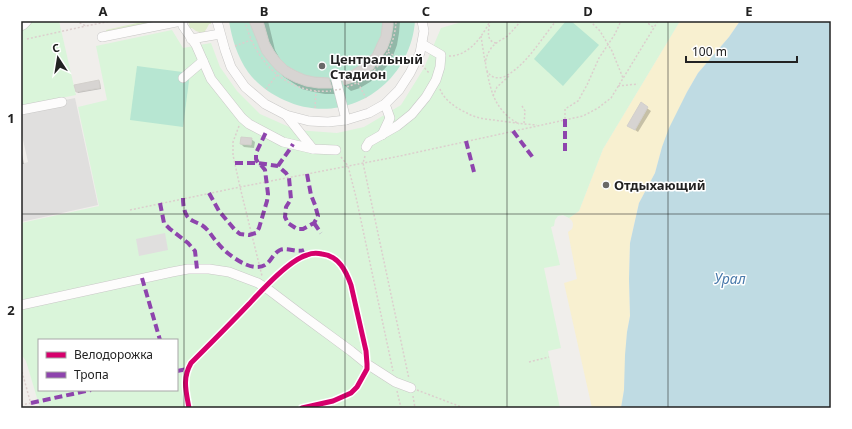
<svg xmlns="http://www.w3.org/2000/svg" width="852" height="429" font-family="'Noto Sans',sans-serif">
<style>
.grass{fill:#ddeccb}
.sand{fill:#f8f0d0}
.park{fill:#daf5da;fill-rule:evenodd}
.pitch{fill:#b7e6d2}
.parking{fill:#e0dfde}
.water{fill:#bfdbe3}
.shadow{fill:#0003}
.building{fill:#d7d4d2;stroke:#d3d0cc}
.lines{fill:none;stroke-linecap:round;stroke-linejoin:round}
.minor-casing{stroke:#c9c8c7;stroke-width:10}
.path{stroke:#dccecd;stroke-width:1.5;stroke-dasharray:2 2;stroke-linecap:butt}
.minor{stroke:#fdfcfc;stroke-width:9}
.path-bridge{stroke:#dccecd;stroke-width:1.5;stroke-dasharray:2 2;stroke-linecap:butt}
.quiet{stroke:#8e44ad;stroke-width:4;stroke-dasharray:8 4;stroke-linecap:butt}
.cycleway-casing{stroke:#fff;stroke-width:8}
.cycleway{stroke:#d6006c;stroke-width:5}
.grid{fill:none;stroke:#222;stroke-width:1;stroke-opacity:0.55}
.poi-dot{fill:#6a6968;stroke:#fff;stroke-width:1.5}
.labels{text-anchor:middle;stroke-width:3;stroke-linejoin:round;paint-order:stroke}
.poi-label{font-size:13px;font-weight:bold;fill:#222;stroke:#fff;text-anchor:start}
.water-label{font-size:14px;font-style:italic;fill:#4a7aab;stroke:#fff}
.neatline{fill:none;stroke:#222;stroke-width:1.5}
.grid-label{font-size:13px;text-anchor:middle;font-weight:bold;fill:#222}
</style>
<rect width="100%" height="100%" fill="#f0eeeb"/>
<g class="grass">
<polygon points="146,21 170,21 107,36 106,30"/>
<polygon points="188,21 211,21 211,24 209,24 207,28 205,31 205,33 199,34 199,32 196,31 192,28 190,28"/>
</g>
<path class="sand" d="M 680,21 L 740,21 L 729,37 L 698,73 L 687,92 L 662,147 L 655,173 L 639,203 L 630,243 L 629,279 L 630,316 L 627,332 L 624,390 L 621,408 L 592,408 L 564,283 L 577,279 L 568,232 L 572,229 C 574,224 573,221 569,218 L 579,211 L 603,149 Z"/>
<g class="park">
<polygon points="21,21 59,21 76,95 21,106"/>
<path d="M 465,21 L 680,21 L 603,149 L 579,211 L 569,218 L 563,215 L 558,216 L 555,220 L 554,226 L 551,227 L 560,265 L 544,268 L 561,348 L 548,351 L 560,408 L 40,408 L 26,361 L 21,354 L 21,223 L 99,206 L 78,107 L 107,100 L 96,46 L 172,30 L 183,48 L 211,43 L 220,67 L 237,91 L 260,114 L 296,130 L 337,133 L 364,127 L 401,105 L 424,68 L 441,28 ZM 39,340 L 177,340 L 177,390 L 39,390 Z"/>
</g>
<g class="pitch">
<path d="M 229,21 L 415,21 C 410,86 344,128 284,100 C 270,94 257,84 248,72 C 237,56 232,39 229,21 Z"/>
<polygon points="566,21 571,21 599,45 563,86 534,59"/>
<polygon points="137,66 190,73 183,127 130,120"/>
</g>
<g class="parking">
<polygon points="75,98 98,205 21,222 21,164 28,162 21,131 21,109"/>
<polygon points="165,233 168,250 139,256 136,239"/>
</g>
<polygon class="water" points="740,21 831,21 831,408 621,408 624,390 625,355 627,332 630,316 629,279 630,243 639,203 655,173 662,147 669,128 687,92 698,73 729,37"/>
<g class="shadow">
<polygon points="250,21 268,21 275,50 280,59 285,65 304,76 329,79 335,85 338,94 325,94 314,92 302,89 284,77 269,61"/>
<polygon points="384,21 400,21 399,33 397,45 393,56 387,66 379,75 370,82 360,88 351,91 344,85 342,76 352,72 367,61 373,53 382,36"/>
<polygon points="99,81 100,82 101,89 78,93 77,92"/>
<polygon points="641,104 651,111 638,132 632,128 629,125"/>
<polygon points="251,139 255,142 254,148 244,147 241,144"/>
<polygon points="21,149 24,164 21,164"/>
</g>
<g class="building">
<polygon points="249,21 263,21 269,42 274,51 280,59 287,66 296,71 305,75 314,77 329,78 332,88 318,88 306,86 295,82 285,77 276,70 269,62 262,53"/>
<polygon points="383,21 393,21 393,26 391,38 387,49 373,69 363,76 353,82 344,85 341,76 351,71 359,66 367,60 373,53 377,44 381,36"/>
<polygon points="99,80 100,88 76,92 74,85"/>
<polygon points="641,102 648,107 635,130 627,126"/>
<polygon points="241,137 252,138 251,145 240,144"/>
</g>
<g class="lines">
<defs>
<g id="minor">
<polyline points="182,21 183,26 196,45 211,79 242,118 249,124 283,142 313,149 336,150"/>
<polyline points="217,21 225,50 231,67 245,87 265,104 286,115 309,121 328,122 346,120 369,113 385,104 399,90 410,73 420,53 424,31 422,21"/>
<polyline points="21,26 23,25 27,21"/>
<polyline points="102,37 181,21"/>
<polyline points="191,39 220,34"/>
<polyline points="335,76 346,120"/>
<polyline points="183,78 203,61"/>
<polyline points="21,110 62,102"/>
<polyline points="286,115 313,149"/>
<polyline points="382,135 390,118 385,104"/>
<polyline points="366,147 369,142 397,126 412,114 426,97 436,80 440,67 441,55 422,44"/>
<polyline points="21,305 172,272 188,269 209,269 229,272 258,283 269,290 302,315 351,351 367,364 395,382 411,388"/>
</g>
</defs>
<use href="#minor" class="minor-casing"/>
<g class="path">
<polyline points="76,21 86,26 111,21"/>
<path d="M 245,21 C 255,62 287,95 331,91"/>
<path d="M 490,21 C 489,29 485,41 496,43"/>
<path d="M 521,21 C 516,26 512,32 506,37 C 500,41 494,43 490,50 C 478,68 492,88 512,72 C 530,59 542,38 556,21"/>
<polyline points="590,21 600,31 612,51 623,78"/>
<polyline points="645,21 653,27"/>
<polyline points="481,36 485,62"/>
<polyline points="27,39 86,26"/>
<polyline points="235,46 251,40"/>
<polyline points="388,52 403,61"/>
<path d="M 449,56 C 469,56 482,37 490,21"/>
<polyline points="422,65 429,73"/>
<path d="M 487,71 C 491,94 497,112 519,124"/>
<polyline points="358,83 366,98"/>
<polyline points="618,86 638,84"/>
<path d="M 347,87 C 375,77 395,51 396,21"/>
<polyline points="266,89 277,75"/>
<path d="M 440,89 C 444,100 456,108 467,113 C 475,118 485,119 494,120 C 508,122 522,124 537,125"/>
<polyline points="493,96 497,87 509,76"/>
<polyline points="522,106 525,111 524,124"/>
<polyline points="315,108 316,91"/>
<polyline points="565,119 565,109 578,101 587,85 599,58 615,34 621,21"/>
<polyline points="239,126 233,142 233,155 240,187 262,276"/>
<polyline points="365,156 363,163 409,379"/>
<polyline points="341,157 348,166 356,197 393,371"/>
<polyline points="130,210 240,187 400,156 583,116 598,108 611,98 658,21"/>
<polyline points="529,362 549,357"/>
<polyline points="21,368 32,408"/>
<polyline points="417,390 464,408"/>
<polyline points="397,391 401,408"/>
<polyline points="413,396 415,408"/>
<polyline points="21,405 31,403"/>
</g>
<use href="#minor" class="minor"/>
<polyline class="path-bridge" points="335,90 342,89"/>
<g class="quiet">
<polyline points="565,119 565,152"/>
<polyline points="513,131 534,159"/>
<polyline points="466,141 474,172"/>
<polyline points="235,163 258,163 278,166 286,173 289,178 291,199 286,207 285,217 288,223 297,229 303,229 314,223 318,216 315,205 311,195 307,174"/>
<path d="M 278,166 C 283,158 288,153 293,144"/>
<polyline points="209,193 219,211 235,230 240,234 249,235 256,233 259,228 267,201 268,194 265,170 261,165 258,163 256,159 256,153 266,132"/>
<path d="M 183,198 C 183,205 184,211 187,216 C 191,222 198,222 203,226 C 209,230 212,237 217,242 C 224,252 243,266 255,267 C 271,268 270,255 280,250 C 288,247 296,253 304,250"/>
<polyline points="160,203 164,223 170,229 188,243 195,251 197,269"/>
<polyline points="314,223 321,233"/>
<polyline points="142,278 160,340"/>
<polyline points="177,371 188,369"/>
<polyline points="31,403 91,390"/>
</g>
<defs>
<path id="cycleway" d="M 189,408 C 186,391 182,379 191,363 C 210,344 230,324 249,304 C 262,290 289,260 307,255 C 312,253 317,253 322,254 C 339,256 346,271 351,285 L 366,351 L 367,364 L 367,369 L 357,387 L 351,393 L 333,401 L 302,408"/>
</defs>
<use href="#cycleway" class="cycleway-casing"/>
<use href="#cycleway" class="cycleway"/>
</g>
<path class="grid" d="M 184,21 L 184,408M 345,21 L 345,408M 507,21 L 507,408M 668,21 L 668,408M 21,214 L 831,214"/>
<g class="poi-dot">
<circle cx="322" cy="66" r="4"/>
<circle cx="606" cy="185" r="4"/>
</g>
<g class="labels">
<g class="poi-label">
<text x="330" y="64">Центральный<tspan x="330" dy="15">Стадион</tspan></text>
<text x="614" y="190">Отдыхающий</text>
</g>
<g class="water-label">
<text x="730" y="284">Урал</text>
</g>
</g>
<rect width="852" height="429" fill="none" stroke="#ffffff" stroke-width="44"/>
<rect x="38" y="339" width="140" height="52" fill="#ffffff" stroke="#a7a7a7"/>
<rect x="46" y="352" width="20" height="6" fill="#d6006c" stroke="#a7a7a7"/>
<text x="74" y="359" font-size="12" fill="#222222">Велодорожка</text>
<rect x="46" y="372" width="20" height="6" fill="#8e44ad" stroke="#a7a7a7"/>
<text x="74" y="379" font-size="12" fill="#222222">Тропа</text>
<g transform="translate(58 58) rotate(348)" stroke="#ffffff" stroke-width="3" paint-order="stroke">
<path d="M0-3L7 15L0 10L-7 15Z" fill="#222222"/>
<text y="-6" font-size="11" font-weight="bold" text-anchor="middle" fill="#222222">С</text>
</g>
<path d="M686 56v6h111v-6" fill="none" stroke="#222222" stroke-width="2"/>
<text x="692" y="56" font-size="12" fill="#222222" stroke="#ffffff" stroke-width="3" paint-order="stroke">100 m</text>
<rect x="22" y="22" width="808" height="385" class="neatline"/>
<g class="grid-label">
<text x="103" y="16">A</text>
<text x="264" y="16">B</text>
<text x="426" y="16">C</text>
<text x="588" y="16">D</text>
<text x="749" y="16">E</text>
<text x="11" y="123">1</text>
<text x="11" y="315">2</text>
</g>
</svg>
